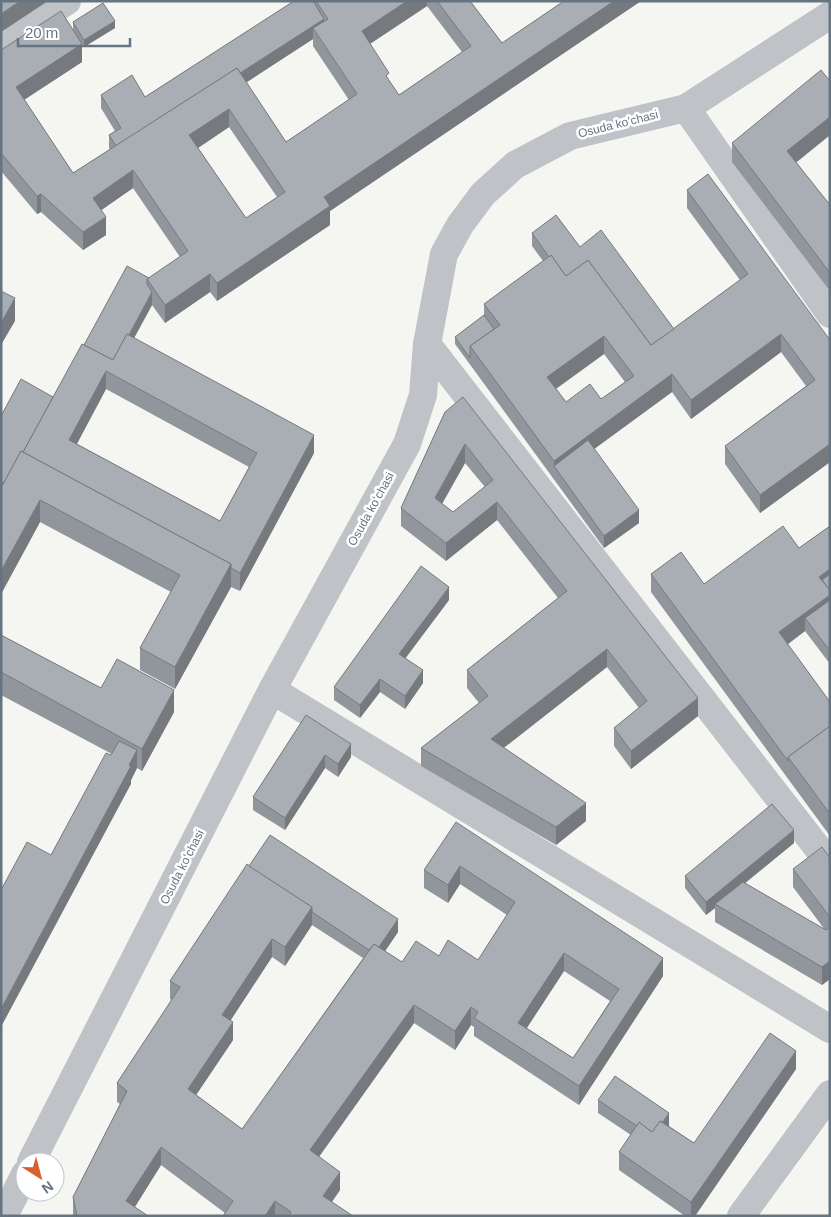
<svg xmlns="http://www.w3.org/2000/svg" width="831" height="1217" font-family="Arial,sans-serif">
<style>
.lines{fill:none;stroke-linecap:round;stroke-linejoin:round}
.minor{stroke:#bfc2c6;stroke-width:28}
.wall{fill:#90969b;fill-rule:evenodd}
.shaded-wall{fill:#767a7e}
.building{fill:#a8aeb4;stroke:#767a7e;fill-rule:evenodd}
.labels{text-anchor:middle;stroke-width:5;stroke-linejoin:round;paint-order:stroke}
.street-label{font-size:12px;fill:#667482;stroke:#fff}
</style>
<rect width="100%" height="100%" fill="#f5f6f2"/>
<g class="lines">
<g class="minor">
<polyline points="1,44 67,1"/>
<polyline points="686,108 830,314"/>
<polyline points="427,344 830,864"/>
<polyline points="272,690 830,1029"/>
<polyline points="31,1162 272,690 407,444 423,395 427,344 444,254 460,225 483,194 515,165 570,136 686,108 830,15"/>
<polyline points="4,1216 25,1174"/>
<polyline points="741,1216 830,1094"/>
</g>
</g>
<g class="wall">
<path d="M 294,1 L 470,1 L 502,43 L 564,1 L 641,1 L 330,211 L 330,225 L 217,301 L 210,292 L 165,323 L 152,305 L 134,338 L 314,453 L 240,591 L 231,587 L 175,689 L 140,670 L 140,648 L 171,592 L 40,522 L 1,594 L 1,416 L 53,397 L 84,345 L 149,278 L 180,257 L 133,188 L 101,210 L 106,235 L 83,250 L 41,212 L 37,214 L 1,171 L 1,50 L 73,29 L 73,22 L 115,28 L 84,47 L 82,44 L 82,62 L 24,100 L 73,173 L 110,149 L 109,148 L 109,135 L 115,131 L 101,108 L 101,95 L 145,97 ZM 427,6 L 462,52 L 399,95 L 389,80 L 370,44 ZM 313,39 L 313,46 L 349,100 L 286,142 L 246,82 ZM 229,127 L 277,197 L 246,218 L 198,148 ZM 106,389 L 249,467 L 220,521 L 77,444 Z"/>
<polygon points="830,81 830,135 796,162 830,205 830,291 732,162 732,143"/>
<path d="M 687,190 L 830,340 L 830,462 L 760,513 L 725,464 L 725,446 L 806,386 L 781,352 L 691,419 L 672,392 L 594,449 L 639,523 L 604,548 L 455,344 L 455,337 L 484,315 L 484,304 L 543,261 L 532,246 L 532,233 L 580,247 L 674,329 L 740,280 L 687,208 ZM 604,354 L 625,382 L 601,399 L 566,402 L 556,389 Z"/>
<path d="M 445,412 L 698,716 L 631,769 L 614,746 L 614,728 L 639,708 L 607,667 L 503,748 L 586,821 L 556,845 L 421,766 L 421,748 L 479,703 L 467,688 L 467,670 L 558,598 L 497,520 L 446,561 L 401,526 L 401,508 ZM 465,463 L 485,487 L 453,512 L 442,504 Z"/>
<polygon points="830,526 830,664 805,631 787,644 830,702 830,836 651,592 651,574 704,584 799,548"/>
<polygon points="449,600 405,658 423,683 405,709 380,692 360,718 334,700 334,687"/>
<polygon points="1,635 101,688 174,712 142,771 137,768 131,780 131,784 51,855 112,754 1,695"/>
<polygon points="306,715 351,757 338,777 325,768 285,830 253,810 253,797"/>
<path d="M 456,822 L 663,976 L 579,1105 L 474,1036 L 474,1027 L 471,1025 L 455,1050 L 414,1023 L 319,1157 L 340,1190 L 332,1202 L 353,1216 L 223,1216 L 225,1213 L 161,1165 L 135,1207 L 148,1216 L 73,1216 L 73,1197 L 120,1104 L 117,1102 L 117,1083 L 172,1000 L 170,999 L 170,981 L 249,866 L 398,932 L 385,951 L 402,962 L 439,956 L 478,960 L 507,915 L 460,884 L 448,903 L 424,888 L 424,870 ZM 312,925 L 363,958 L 242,1129 L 196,1095 L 233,1040 L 231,1020 L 272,957 L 285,966 ZM 564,971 L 610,1001 L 573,1058 L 527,1028 Z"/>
<polygon points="794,843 745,883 825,930 793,887 793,869 830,858 830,979 822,985 715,922 715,908 706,915 685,888 685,876"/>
<polygon points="796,1069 695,1216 685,1216 619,1170 619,1152 631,1135 598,1113 598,1100 669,1126 694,1143"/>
</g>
<g class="shaded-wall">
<polygon points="20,1 48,1 1,32 1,14"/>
<polygon points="407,1 427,1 427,6 362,49 362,31"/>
<polygon points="614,1 641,1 330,211 330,225 217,301 217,283 324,197"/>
<polygon points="324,19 324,32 313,28 313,39 238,88 238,75"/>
<polygon points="115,21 115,28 84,47 84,40"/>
<polygon points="82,44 82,62 16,105 16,87"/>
<polygon points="229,109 229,127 189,154 189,135"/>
<polygon points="830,117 830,135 787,170 787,151"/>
<polygon points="133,170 133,188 93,216 93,198"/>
<polygon points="41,194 41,212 37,214 37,196"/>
<polygon points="106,217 106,235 83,250 83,232"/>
<polygon points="210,274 210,292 165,323 165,305"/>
<polygon points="152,292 152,305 114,375 113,366"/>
<polygon points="15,298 15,321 1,345 1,323"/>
<polygon points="781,334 781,352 691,419 691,400"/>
<polygon points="604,336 604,354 547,395 547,377"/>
<polygon points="106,371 106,389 69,458 69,440"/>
<polygon points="672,374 672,392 560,474 554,466 554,479 554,461"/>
<polygon points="314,435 314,453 240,591 240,573"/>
<polygon points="465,444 465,463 435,516 435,498"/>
<polygon points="830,444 830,462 760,513 760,495"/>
<polygon points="40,500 40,522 1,594 1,571"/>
<polygon points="497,502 497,520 446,561 446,543"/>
<polygon points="639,510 639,523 604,548 604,536"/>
<polygon points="231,564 231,587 175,689 175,667"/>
<polygon points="830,569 830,587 826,590 819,577"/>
<polygon points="449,587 449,600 399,667 399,654"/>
<polygon points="830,595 830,613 805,618 805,631 779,651 779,632"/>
<polygon points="607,649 607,667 491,758 491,739"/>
<polygon points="423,670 423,683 405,709 405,696"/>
<polygon points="380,679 380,692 360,718 360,705"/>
<polygon points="174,690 174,712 142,771 142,749"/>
<polygon points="698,698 698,716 631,769 631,751"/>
<polygon points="351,744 351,757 338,777 338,764"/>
<polygon points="137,750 137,768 131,780 131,784 1,1027 1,1009"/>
<polygon points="325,755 325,768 285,830 285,818"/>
<polygon points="586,803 586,821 556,845 556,827"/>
<polygon points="794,830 794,843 717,906 715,904 715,908 706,915 706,902"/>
<polygon points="460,866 460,884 448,903 448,885"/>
<polygon points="312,907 312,925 285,966 285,947"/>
<polygon points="398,919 398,932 377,963 377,950"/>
<polygon points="272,939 272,957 222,1033 222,1015"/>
<polygon points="564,953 564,971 518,1041 518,1023"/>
<polygon points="663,958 663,976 579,1105 579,1086"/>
<polygon points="830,961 830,979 822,985 822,967"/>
<polygon points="414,1005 414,1023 310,1169 310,1150"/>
<polygon points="471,1007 471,1025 455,1050 455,1031"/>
<polygon points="233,1022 233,1040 188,1107 188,1089"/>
<polygon points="796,1051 796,1069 695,1216 691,1216 691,1202"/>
<polygon points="669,1113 669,1126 652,1137"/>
<polygon points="161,1147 161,1165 129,1216 126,1201"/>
<polygon points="340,1172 340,1190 323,1214 323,1196"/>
<polygon points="275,1201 275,1216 265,1216"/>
</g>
<g class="building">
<polygon points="1,1 20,1 1,14"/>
<polygon points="294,1 313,1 324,19 240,73 237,68 116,146 109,135 121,128 101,95 132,75 145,97"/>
<path d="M 316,1 L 407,1 L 362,31 L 389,73 L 386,76 L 399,95 L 471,46 L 437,1 L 470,1 L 502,43 L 564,1 L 614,1 L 324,197 L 330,206 L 217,283 L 210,274 L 165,305 L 147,279 L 188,251 L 133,170 L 93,198 L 106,217 L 83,232 L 41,194 L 37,196 L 1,153 L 1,50 L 61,11 L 82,44 L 16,87 L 73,173 L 237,68 L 286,142 L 357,94 L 313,28 L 328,19 ZM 229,109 L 285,192 L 246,218 L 189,135 Z"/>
<polygon points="103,3 115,21 84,40 73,22"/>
<polygon points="821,70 830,81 830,117 787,151 830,205 830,273 732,143"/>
<path d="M 708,174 L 830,340 L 830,444 L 760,495 L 725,446 L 815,380 L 781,334 L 691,400 L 672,374 L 554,461 L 470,346 L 500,325 L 484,304 L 551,255 L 566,276 L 588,260 L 651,345 L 748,274 L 687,190 ZM 604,336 L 634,376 L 601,399 L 590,384 L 566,402 L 547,377 Z"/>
<polygon points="556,215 580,247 601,230 674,329 651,345 588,260 566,276 551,255 549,257 532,233"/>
<polygon points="127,266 149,278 147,279 147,284 152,292 129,335 127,334 113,360 84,345"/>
<polygon points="1,291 15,298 1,323"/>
<polygon points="484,315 494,329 470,346 470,358 455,337"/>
<path d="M 127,334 L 314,435 L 240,573 L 231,568 L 231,564 L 23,452 L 82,344 L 113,360 ZM 106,371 L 257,453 L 220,521 L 69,440 Z"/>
<polygon points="21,379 53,397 23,452 21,451 4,483 1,481 1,416"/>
<path d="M 463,397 L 698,698 L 631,751 L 614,728 L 647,701 L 607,649 L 491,739 L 586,803 L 556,827 L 421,748 L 488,696 L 467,670 L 567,591 L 497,502 L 446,543 L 401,508 L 445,412 ZM 465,444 L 493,480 L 453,512 L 435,498 Z"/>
<polygon points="588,440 639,510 604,536 554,466"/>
<polygon points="21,451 231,564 175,667 140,648 180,575 40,500 1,571 1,488"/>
<polygon points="783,526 799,548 830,526 830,569 819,577 830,590 830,595 779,632 830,702 830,726 788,757 788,761 651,574 681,552 704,584"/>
<polygon points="421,566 449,587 399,654 423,670 405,696 380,679 360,705 334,687"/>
<polygon points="830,574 830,590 822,580"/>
<polygon points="830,600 830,651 805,618"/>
<polygon points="1,635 101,688 117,659 174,690 142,749 1,672"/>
<polygon points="306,715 351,744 338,764 325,755 285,818 253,797"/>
<polygon points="830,726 830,814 788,757"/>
<polygon points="119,741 137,750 129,765 131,766 1,1009 1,890 27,842 51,855 106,753 111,755"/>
<polygon points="772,804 794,830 706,902 685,876"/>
<path d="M 456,822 L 663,958 L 579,1086 L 474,1018 L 478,1012 L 471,1007 L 455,1031 L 414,1005 L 310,1150 L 340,1172 L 323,1196 L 353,1216 L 289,1216 L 291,1212 L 275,1201 L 265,1216 L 223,1216 L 233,1201 L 161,1147 L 126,1201 L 148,1216 L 77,1216 L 73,1197 L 127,1091 L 117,1083 L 180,987 L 170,981 L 247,864 L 312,907 L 285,947 L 272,939 L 222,1015 L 233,1022 L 188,1089 L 242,1129 L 374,944 L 402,962 L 416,941 L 439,956 L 448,940 L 478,960 L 515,902 L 460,866 L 448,885 L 424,870 ZM 564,953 L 619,989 L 573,1058 L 518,1023 Z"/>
<polygon points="270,835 398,919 379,947 374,944 369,950 312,912 312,907 249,866"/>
<polygon points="822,847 830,858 830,917 793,869"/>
<polygon points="743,882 826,930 830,927 830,961 822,967 715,904"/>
<polygon points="770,1033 796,1051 691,1202 619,1152 639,1122 652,1132 660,1121 694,1143"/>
<polygon points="615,1076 669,1113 663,1122 660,1121 652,1132 639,1122 637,1126 598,1100"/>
</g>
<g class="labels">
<g class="street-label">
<text transform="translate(618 124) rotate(-14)" y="4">Osuda koʻchasi</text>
<text transform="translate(371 509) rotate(-61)" y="4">Osuda koʻchasi</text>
<text transform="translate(182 867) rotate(-63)" y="4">Osuda koʻchasi</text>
</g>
</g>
<rect width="831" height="1217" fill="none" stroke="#667482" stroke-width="5"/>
<g transform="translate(40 1177) rotate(144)"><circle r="24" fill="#ffffff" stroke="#c2c7cd"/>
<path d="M0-4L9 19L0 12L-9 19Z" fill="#d86030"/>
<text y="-8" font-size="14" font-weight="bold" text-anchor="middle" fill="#667482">N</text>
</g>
<path d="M18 38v8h112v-8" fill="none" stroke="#667482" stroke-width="2.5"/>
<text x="25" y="38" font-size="15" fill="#667482" stroke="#ffffff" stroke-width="4" paint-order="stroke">20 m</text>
</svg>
